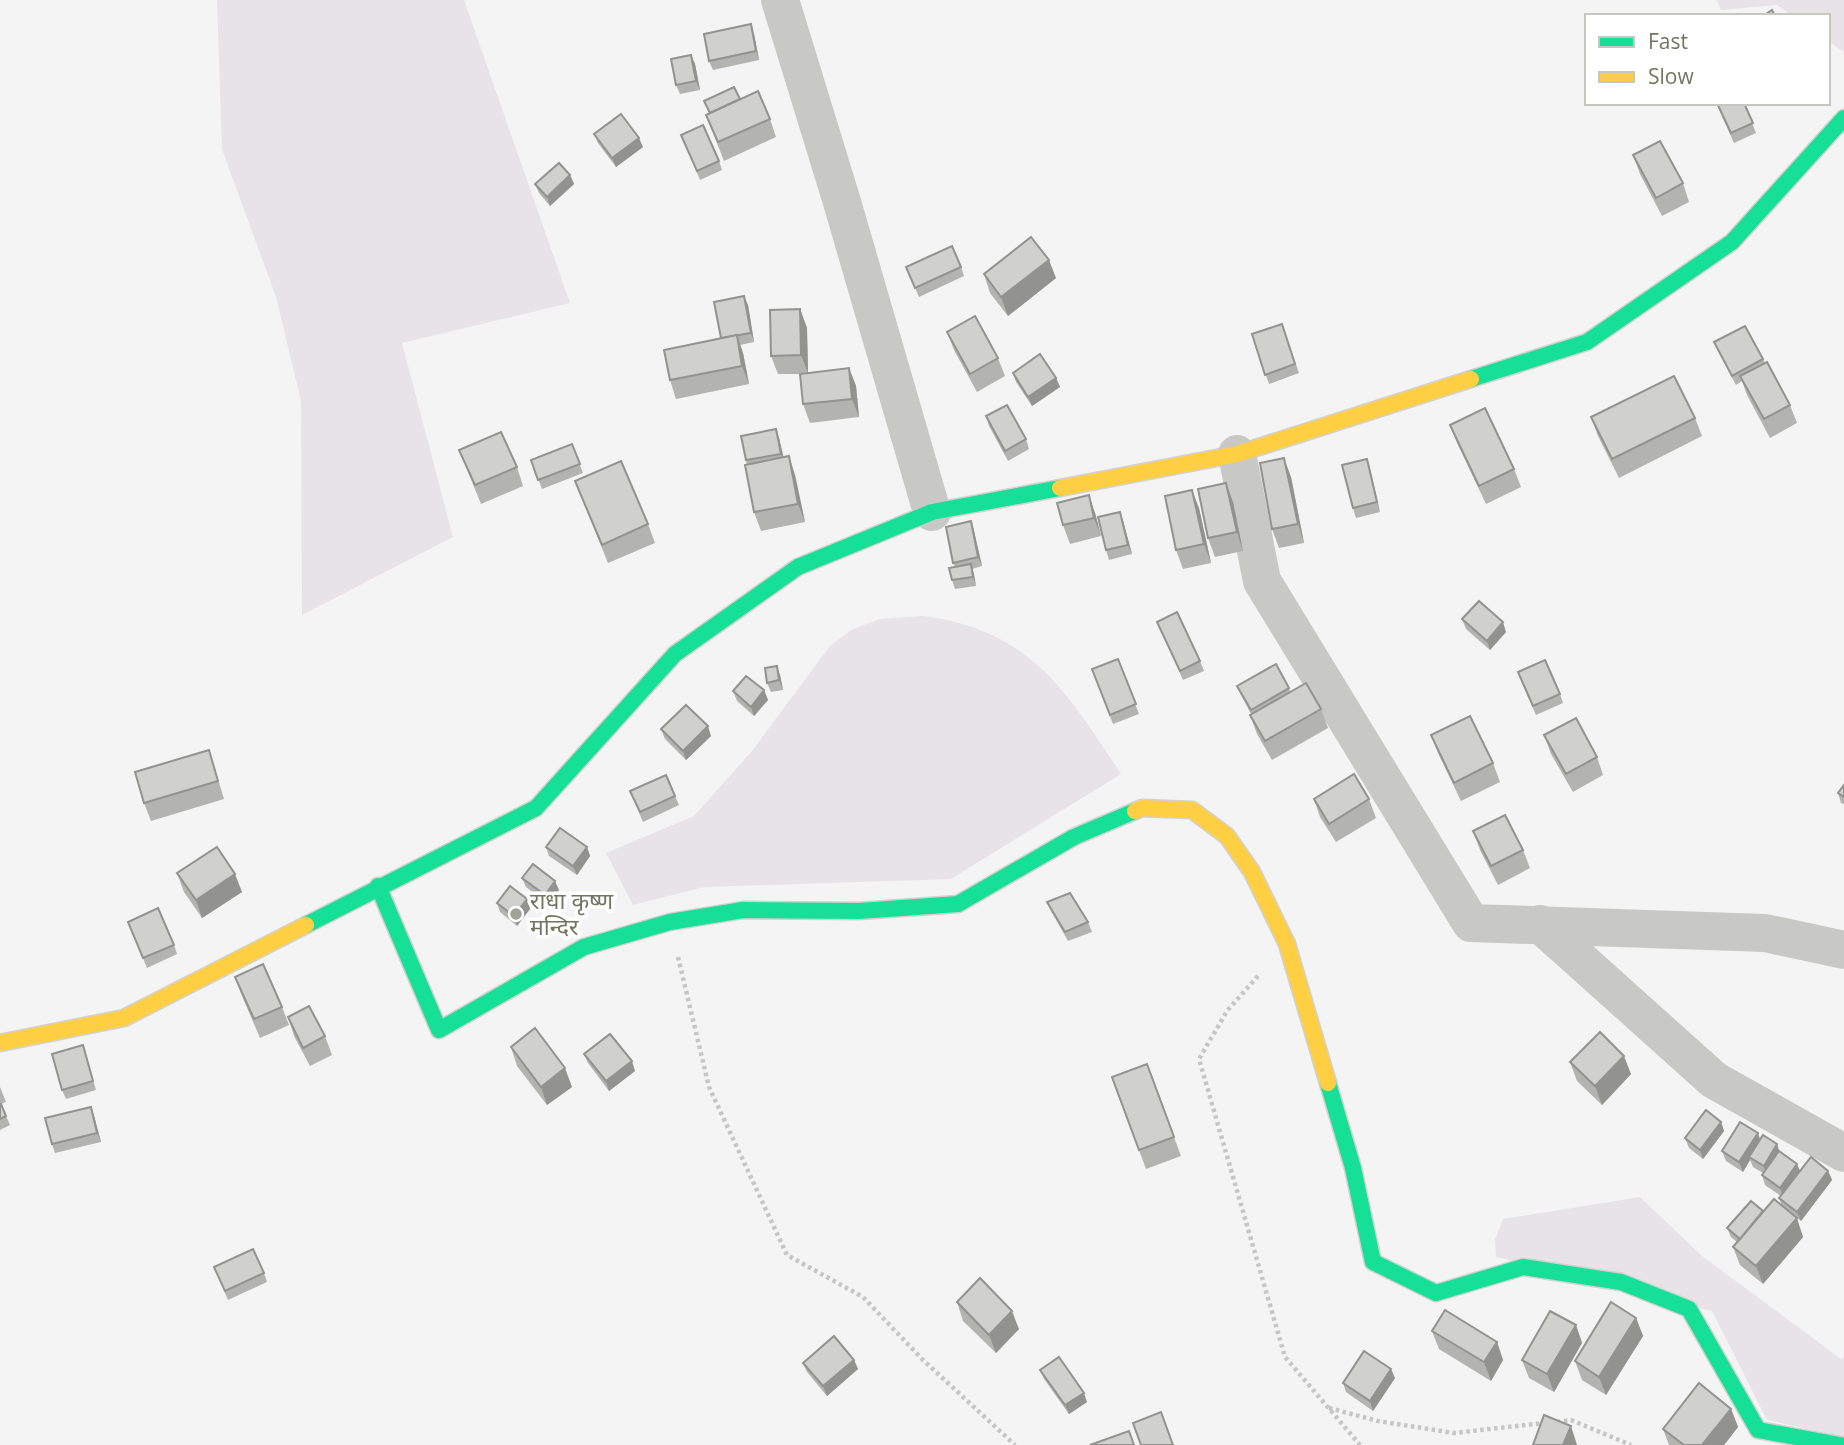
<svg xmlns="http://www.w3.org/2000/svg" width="1844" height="1445" font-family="'Open Sans','Noto Sans Devanagari',sans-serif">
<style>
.green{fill:#e7e3e6}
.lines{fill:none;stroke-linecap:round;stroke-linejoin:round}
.fast-casing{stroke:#d1d1d0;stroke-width:19}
.slow-casing{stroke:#d1d1d0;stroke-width:19}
.path{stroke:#c5c6c5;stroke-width:4.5;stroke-dasharray:3.5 3.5;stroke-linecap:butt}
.street{stroke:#c8c9c6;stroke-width:38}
.fast{stroke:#16e098;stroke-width:16}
.slow{stroke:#ffcf43;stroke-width:16}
.wall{fill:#b3b3b1}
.shaded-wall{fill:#929290}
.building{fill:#d0d0ce;stroke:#929290;stroke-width:2}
.poi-dot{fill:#9fa294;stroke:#fff;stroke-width:2.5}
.labels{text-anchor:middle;stroke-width:7;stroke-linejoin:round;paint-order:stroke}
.poi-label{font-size:23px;fill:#717660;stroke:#fff;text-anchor:start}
</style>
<rect width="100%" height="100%" fill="#f5f4f5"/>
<g class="green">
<polygon points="217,0 464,0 570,303 402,343 453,537 302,615 301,401 276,297 222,149"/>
<polygon points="1717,0 1844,0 1844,52 1828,41 1828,16 1793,16 1777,5 1721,10"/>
<path d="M 923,616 C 1031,630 1066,691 1121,774 L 951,879 L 705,887 L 633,905 L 606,853 L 694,816 L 752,751 L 830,646 L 853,629 L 880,619 Z"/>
<polygon points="1640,1197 1702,1256 1841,1359 1844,1356 1844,1437 1767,1420 1712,1311 1496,1257 1495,1240 1503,1219"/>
</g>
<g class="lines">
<defs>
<g id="fast">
<polyline points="1471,379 1587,342 1732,242 1844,118"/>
<polyline points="378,886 439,1030 584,947 670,922 743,910 859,911 958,904 1074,837 1135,811"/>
<polyline points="306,925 536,808 675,654 798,567 932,512 1060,488"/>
<polyline points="1328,1083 1353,1168 1373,1262 1436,1293 1523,1267 1621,1282 1689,1309 1758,1430 1840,1445"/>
</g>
<g id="slow">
<polyline points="1060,488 1237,454 1471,379"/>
<polyline points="1135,811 1142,808 1192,810 1227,836 1252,872 1287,944 1328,1083"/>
<polyline points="0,1043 124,1018 306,925"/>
</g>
</defs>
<use href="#fast" class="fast-casing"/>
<use href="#slow" class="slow-casing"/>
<g class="path">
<polyline points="678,957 709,1087 787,1255 863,1297 922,1359 1015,1445"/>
<polyline points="1258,976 1227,1011 1199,1059 1285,1357 1360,1445"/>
<polyline points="1329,1408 1378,1421 1454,1433 1544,1423"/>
<polyline points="1557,1422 1571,1420 1631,1445"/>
</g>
<g class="street">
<polyline points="780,0 842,202 932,512"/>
<polyline points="1237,454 1262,581 1471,923 1765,933 1844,950"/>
<polyline points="1540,924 1714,1080 1844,1153"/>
</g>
<use href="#fast" class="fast"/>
<use href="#slow" class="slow"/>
</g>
<g class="wall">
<polygon points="754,34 759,60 713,70 709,61"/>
<polygon points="691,55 695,64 700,90 680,94 676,85"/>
<polygon points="740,99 770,119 776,137 724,161 706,115 709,113 704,101"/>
<polygon points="1716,103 1744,103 1756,133 1734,143"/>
<polygon points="594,134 643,147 616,167 598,143"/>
<polygon points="681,135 719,161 722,170 700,180"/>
<polygon points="1633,155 1683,183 1689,202 1662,216 1640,174"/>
<polygon points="570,175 574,184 550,206 539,193 535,184"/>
<polygon points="906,267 961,267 964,276 919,297"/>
<polygon points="984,274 1056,278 1008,316 990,293"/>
<polygon points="748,305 754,342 740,345 743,353 749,384 676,399 670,380 721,338"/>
<polygon points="800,309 807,328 808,373 849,368 856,386 859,417 810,423 803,404 800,374 778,374 771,356"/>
<polygon points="1282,324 1299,373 1269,384 1252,334"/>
<polygon points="947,332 998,358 1005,376 977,392 954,350"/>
<polygon points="1714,342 1763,359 1790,405 1797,423 1770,438 1747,395 1742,381 1736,385 1718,351"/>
<polygon points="1013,373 1056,378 1060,387 1032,406 1016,382"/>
<polygon points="986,416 1026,439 1029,449 1008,461 989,426"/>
<polygon points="1591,417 1695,418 1702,436 1619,478 1598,436"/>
<polygon points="1450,425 1514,469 1521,487 1486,504 1457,443"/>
<polygon points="779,438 783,457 795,475 805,522 761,531 754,512 746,460"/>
<polygon points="572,444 583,473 542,489 531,460"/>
<polygon points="459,450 517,467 523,486 481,504"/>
<polygon points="1370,469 1380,512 1356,518 1353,508"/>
<polygon points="1291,477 1304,543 1279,548 1272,529"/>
<polygon points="575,481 648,524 655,543 608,563"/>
<polygon points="1233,502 1243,551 1215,557 1208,538"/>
<polygon points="1199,508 1211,563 1183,569 1176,550"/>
<polygon points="1095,513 1101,536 1070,544 1063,525"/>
<polygon points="971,521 974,531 982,566 972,569 976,586 955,589 952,580 955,567 953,563"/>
<polygon points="1123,521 1132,554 1109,560 1106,550"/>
<polygon points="1462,619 1506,632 1490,650 1466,629"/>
<polygon points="1157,622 1200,661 1204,671 1183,680"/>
<polygon points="1118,659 1139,714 1113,724 1092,669"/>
<polygon points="780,675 783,690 771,692 767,683"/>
<polygon points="1521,681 1560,694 1563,703 1536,715"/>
<polygon points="1237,686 1289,688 1290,692 1321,709 1328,728 1272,760 1257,734 1250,715 1251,714 1241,695"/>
<polygon points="764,690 768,700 754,716 737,701 733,691"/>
<polygon points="661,729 711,736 686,760 665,739"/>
<polygon points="1431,735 1493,763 1500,782 1461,801 1438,753"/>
<polygon points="1544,735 1597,757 1603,775 1573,792 1551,754"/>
<polygon points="209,750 224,799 151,821 144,803"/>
<polygon points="1844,785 1844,804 1841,803 1838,793"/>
<polygon points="630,791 675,796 679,805 643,822"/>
<polygon points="1314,799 1369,799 1376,818 1336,842 1320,817"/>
<polygon points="1473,831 1523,850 1530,868 1498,885 1480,850"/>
<polygon points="546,847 587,847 590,856 577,875 549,856"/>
<polygon points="177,873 242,892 202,918 184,892"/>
<polygon points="522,878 559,890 548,904 526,887"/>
<polygon points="527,899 530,909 517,926 500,912 497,903"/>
<polygon points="1047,902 1088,922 1092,932 1068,941 1051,911"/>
<polygon points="128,922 174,945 177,954 147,968"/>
<polygon points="235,977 282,1007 289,1025 260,1038 242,996"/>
<polygon points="288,1017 325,1036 332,1055 310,1066 294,1036"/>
<polygon points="83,1045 96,1090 66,1099 62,1090"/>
<polygon points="511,1047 572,1087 547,1105 517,1066"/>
<polygon points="584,1054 635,1071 609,1091 588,1063"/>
<polygon points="1570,1062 1631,1074 1602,1105 1577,1081"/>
<polygon points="1147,1064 1181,1156 1146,1169 1112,1077"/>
<polygon points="0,1087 6,1102 1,1104 10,1125 0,1130"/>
<polygon points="94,1116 101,1142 55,1153 52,1144"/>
<polygon points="1721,1122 1724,1131 1703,1159 1689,1148 1685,1138"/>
<polygon points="1760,1139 1779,1151 1800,1171 1828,1171 1832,1180 1801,1221 1792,1214 1803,1237 1763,1284 1740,1265 1733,1247 1737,1242 1731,1237 1727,1228 1763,1211 1782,1206 1779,1198 1781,1196 1765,1185 1762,1175 1763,1173 1753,1167 1750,1160 1743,1172 1726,1161 1722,1151"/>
<polygon points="214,1267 264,1273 267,1282 228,1300"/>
<polygon points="957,1302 1019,1329 996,1353 963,1321"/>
<polygon points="1636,1318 1643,1336 1606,1395 1582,1380 1575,1361"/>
<polygon points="1576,1325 1582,1343 1554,1392 1529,1378 1522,1360"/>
<polygon points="1432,1331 1497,1342 1503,1360 1491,1381 1439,1349"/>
<polygon points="854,1360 858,1369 827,1396 807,1372 803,1363"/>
<polygon points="1040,1370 1087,1402 1069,1414 1044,1379"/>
<polygon points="1395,1378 1373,1411 1346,1392 1343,1383"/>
<polygon points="1731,1409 1738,1427 1724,1445 1669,1445 1663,1429"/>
</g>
<g class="shaded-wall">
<polygon points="751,24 754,34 759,60 756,51"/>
<polygon points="691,55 695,64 700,90 696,81"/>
<polygon points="639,138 643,147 616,167 612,158"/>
<polygon points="570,175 574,184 550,206 547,197"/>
<polygon points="1049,260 1056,278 1008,316 1001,297"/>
<polygon points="744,296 748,305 754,342 751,333"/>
<polygon points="800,309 807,328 808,373 801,355"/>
<polygon points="737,335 743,353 749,384 742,366"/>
<polygon points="849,368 856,386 859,417 852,399"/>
<polygon points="1056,378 1060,387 1032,406 1028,397"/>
<polygon points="776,429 779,438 785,463 781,454"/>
<polygon points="789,456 795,475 805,522 798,504"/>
<polygon points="1284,458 1291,477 1304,543 1298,524"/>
<polygon points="1367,459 1370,469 1380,512 1377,502"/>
<polygon points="1226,483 1233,502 1243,551 1237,532"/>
<polygon points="1192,490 1199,508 1211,563 1204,544"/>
<polygon points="1089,495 1095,513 1101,536 1094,518"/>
<polygon points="1120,512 1123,521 1132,554 1128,545"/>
<polygon points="971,521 974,531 982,566 978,557"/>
<polygon points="971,564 974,574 976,586 973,577"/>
<polygon points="1503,622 1506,632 1490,650 1487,641"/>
<polygon points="777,666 780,675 783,690 779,680"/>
<polygon points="764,690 768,700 754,716 751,707"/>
<polygon points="708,726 711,736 686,760 683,751"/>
<polygon points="587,847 590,856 577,875 573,866"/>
<polygon points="235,874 242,892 202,918 196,900"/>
<polygon points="555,881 559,890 548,904 545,895"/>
<polygon points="527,899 530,909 517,926 514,916"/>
<polygon points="1624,1056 1631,1074 1602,1105 1595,1086"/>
<polygon points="632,1061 635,1071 609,1091 606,1081"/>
<polygon points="565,1068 572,1087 547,1105 541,1087"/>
<polygon points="91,1107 94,1116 101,1142 97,1133"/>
<polygon points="1721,1122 1724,1131 1703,1159 1700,1150"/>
<polygon points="1758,1133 1761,1142 1749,1157 1750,1160 1743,1172 1739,1162"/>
<polygon points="1777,1144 1780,1153 1767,1176 1764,1166"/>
<polygon points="1797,1164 1801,1173 1784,1198 1780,1188"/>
<polygon points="1828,1171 1832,1180 1801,1221 1797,1212"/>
<polygon points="1797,1218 1803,1237 1763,1284 1756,1266"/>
<polygon points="1012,1311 1019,1329 996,1353 989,1335"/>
<polygon points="1636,1318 1643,1336 1606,1395 1599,1377"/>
<polygon points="1576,1325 1582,1343 1554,1392 1547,1374"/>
<polygon points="1497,1342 1503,1360 1491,1381 1484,1362"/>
<polygon points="854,1360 858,1369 827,1396 823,1386"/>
<polygon points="1391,1369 1395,1378 1373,1411 1370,1401"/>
<polygon points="1084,1393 1087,1402 1069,1414 1065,1405"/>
<polygon points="1731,1409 1738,1427 1724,1445 1702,1445"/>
<polygon points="1571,1426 1577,1445 1563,1445"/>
</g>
<g class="building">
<polygon points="1772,10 1775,16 1763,16"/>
<polygon points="751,24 756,51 709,61 704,34"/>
<polygon points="691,55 696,81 676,85 671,59"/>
<polygon points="734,87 740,99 710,113 704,101"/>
<polygon points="758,91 770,119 718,142 706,115"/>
<polygon points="1717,103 1744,103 1753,123 1731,133"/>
<polygon points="621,114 639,138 612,158 594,134"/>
<polygon points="703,125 719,161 697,171 681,135"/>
<polygon points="1660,141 1683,183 1656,198 1633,155"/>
<polygon points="559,163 570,175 547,197 535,184"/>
<polygon points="1031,237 1049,260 1001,297 984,274"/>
<polygon points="952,246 961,267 915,288 906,267"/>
<polygon points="744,296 751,333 721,338 714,302"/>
<polygon points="800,309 801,355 771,356 770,310"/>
<polygon points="975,316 998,358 970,374 947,332"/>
<polygon points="1282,324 1295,364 1265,375 1252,334"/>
<polygon points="1745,326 1763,359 1732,376 1714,342"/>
<polygon points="737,335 742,366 670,380 664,350"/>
<polygon points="1040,354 1056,378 1028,397 1013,373"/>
<polygon points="1767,362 1790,405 1764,419 1740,376"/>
<polygon points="849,368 852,399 803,404 800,374"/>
<polygon points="1674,376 1695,418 1612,459 1591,417"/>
<polygon points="1007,405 1026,439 1005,451 986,416"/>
<polygon points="1485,408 1514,469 1479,486 1450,425"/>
<polygon points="776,429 781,454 746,460 741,436"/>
<polygon points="501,432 517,467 475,485 459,450"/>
<polygon points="572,444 580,464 538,480 531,460"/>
<polygon points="789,456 798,504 754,512 745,465"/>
<polygon points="1284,458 1298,524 1272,529 1260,463"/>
<polygon points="1367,459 1377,502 1353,508 1342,465"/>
<polygon points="621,461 648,524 602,545 575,481"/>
<polygon points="1226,483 1237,532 1208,538 1198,489"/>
<polygon points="1192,490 1204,544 1176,550 1165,496"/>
<polygon points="1089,495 1094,518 1063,525 1057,503"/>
<polygon points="1120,512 1128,545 1106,550 1098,517"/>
<polygon points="971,521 978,557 953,563 946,527"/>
<polygon points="971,564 973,577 952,580 949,568"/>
<polygon points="1479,601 1503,622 1487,641 1462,619"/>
<polygon points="1177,612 1200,661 1180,671 1157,622"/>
<polygon points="1118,659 1136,704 1110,715 1092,669"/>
<polygon points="1545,660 1560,694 1533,706 1518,672"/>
<polygon points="1276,664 1289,688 1251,710 1237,686"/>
<polygon points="777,666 779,680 767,683 765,668"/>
<polygon points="746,676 764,690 751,707 733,691"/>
<polygon points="1306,683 1321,709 1265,741 1250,715"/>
<polygon points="686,705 708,726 683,751 661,729"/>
<polygon points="1470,716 1493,763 1454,783 1431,735"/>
<polygon points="1576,718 1597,757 1566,774 1544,735"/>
<polygon points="209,750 218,781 144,803 135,772"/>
<polygon points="1354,774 1369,799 1329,824 1314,799"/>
<polygon points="666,775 675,796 640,812 630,791"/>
<polygon points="1844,785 1844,797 1838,793"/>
<polygon points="1505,815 1523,850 1491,866 1473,831"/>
<polygon points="560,828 587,847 573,866 546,847"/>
<polygon points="217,847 235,874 196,900 177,873"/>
<polygon points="533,864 555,881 545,895 522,878"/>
<polygon points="510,886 527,899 514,916 497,903"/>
<polygon points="1070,893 1088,922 1065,932 1047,902"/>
<polygon points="158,908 174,945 143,958 128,922"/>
<polygon points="263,964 282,1007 254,1019 235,977"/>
<polygon points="309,1006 325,1036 303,1048 288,1017"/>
<polygon points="535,1028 565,1068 541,1087 511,1047"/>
<polygon points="1600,1032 1624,1056 1595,1086 1570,1062"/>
<polygon points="610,1034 632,1061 606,1081 584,1054"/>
<polygon points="83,1045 93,1081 62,1090 52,1054"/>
<polygon points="1147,1064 1174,1137 1139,1150 1112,1077"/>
<polygon points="0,1104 1,1104 6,1116 0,1119"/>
<polygon points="91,1107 97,1133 52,1144 45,1118"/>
<polygon points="1706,1110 1721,1122 1700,1150 1685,1138"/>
<polygon points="1740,1122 1758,1133 1739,1162 1722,1151"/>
<polygon points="1763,1135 1777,1144 1764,1166 1749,1157"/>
<polygon points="1779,1151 1797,1164 1780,1188 1762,1175"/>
<polygon points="1811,1157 1828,1171 1797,1212 1779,1198"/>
<polygon points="1774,1199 1797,1218 1756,1266 1733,1247"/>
<polygon points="1751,1201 1763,1211 1740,1239 1727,1228"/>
<polygon points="253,1249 264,1273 225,1291 214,1267"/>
<polygon points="980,1278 1012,1311 989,1335 957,1302"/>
<polygon points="1611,1302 1636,1318 1599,1377 1575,1361"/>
<polygon points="1445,1310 1497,1342 1484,1362 1432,1331"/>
<polygon points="1550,1311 1576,1325 1547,1374 1522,1360"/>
<polygon points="834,1336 854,1360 823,1386 803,1363"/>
<polygon points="1364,1351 1391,1369 1370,1401 1343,1383"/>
<polygon points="1059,1357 1084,1393 1065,1405 1040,1370"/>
<polygon points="1699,1383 1731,1409 1702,1445 1684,1445 1663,1429"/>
<polygon points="1161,1412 1173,1445 1141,1445 1133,1423"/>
<polygon points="1544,1415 1571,1426 1563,1445 1533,1445"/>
<polygon points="1129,1431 1134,1445 1090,1445"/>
</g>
<circle class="poi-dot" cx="516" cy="914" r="7"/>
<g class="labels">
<g class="poi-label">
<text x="530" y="909">राधा कृष्ण<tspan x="530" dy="26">मन्दिर</tspan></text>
</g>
</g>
<rect x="1585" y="14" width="245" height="91" fill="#ffffff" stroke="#c6c8bf" stroke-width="2"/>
<rect x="1599" y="37" width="35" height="10" fill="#16e098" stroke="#c6c8bf" stroke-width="2"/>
<text x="1648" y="49" font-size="21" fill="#717660">Fast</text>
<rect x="1599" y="72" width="35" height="10" fill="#ffcf43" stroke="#c6c8bf" stroke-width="2"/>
<text x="1648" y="84" font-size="21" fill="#717660">Slow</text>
</svg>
